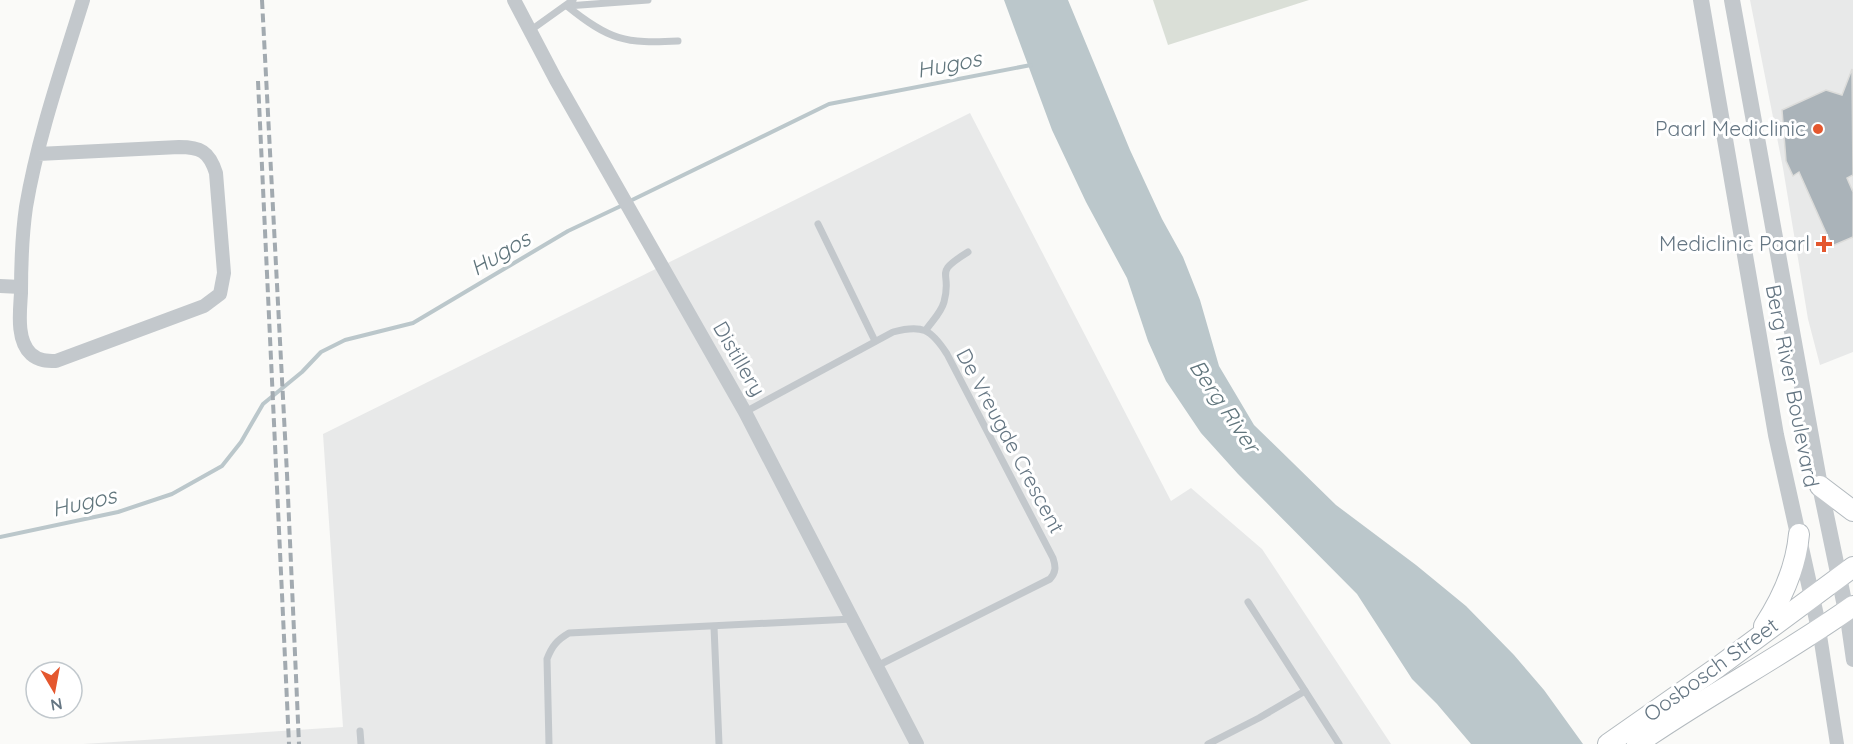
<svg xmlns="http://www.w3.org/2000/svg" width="1853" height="744" font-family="Quicksand,sans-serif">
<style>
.built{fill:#e8e9e9}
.green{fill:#dadfd7}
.water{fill:#bbc7cb}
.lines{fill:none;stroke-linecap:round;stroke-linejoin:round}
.stream{stroke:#bbc7cb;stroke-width:4}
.building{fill:#aab3b9;stroke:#dcdcda;stroke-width:1.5}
.secondary-casing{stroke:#b3babf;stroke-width:22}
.service{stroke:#c3c8cc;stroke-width:7}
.minor{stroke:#c3c8cc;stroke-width:14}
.tertiary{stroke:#c3c8cc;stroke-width:16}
.secondary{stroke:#fff;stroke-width:20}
.rail{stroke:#a2aab0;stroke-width:4;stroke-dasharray:9 4.5;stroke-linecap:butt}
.poi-dot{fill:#e4572e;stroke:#fff;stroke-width:2}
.labels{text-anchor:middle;stroke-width:6;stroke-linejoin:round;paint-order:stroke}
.poi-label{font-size:21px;fill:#657683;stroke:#fff;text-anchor:end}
.street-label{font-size:21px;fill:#657683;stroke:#fff}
.water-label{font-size:22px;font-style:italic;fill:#60757c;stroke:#fff}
</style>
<rect width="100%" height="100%" fill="#fafaf8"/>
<g class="built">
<polygon points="1750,0 1853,0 1853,352 1820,365 1808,319 1783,168"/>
<polygon points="970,113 1171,501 1191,488 1262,549 1391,744 83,744 343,727 323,434"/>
</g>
<polygon class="green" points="1153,0 1309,0 1168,45"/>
<polygon class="water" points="1004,0 1068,0 1130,150 1162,219 1183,257 1200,300 1219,366 1254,425 1336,505 1416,565 1466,606 1514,655 1544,690 1583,744 1471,744 1437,704 1412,679 1357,594 1238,474 1201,433 1166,381 1148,341 1127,278 1086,202 1052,130"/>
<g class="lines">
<g class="stream">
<polyline points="630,201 829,104 1031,65"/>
<polyline points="0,537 118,512 172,494 222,466 241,442 263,404 302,372 321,352 345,340 413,323 568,231 623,205"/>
</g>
</g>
<polygon class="building" points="1852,69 1853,175 1847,178 1853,192 1853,237 1832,246 1799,172 1793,176 1786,161 1782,110 1826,90 1842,95"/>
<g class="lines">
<defs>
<g id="secondary">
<polyline points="1820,486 1853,511"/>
<path d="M 1764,626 C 1783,597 1796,568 1799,534"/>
<polyline points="1608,744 1718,667 1853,567"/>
<path d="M 1637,744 C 1707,695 1783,656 1853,606"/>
</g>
</defs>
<use href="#secondary" class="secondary-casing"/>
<g class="service">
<path d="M 567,6 C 609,40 625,44 678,41"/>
<polyline points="567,6 648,0"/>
<polyline points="531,30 573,0"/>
<polyline points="818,224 875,341"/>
<path d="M 926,330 C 932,321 941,313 944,302 C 953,270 931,275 968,252"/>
<path d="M 745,412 L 893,332 C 922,324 931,329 947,354 L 1053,558 C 1056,567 1056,572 1050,579 L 877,666"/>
<polyline points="1248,602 1339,744"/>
<polyline points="714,627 719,744"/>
<polyline points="360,731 361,744"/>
<path d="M 549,744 L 547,659 C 552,646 557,640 569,633 L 852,619"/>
<polyline points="1208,744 1259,718 1305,691"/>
</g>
<g class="minor">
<polyline points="514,0 556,80 745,412 917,744"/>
<path d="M 38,154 L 179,147 C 200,147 209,151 216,173 L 224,273 L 220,294 L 204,306 L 56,361 C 47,361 39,361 31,354 C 16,340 20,311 21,293 C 21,264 22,235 26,207 C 38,136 62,68 83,0"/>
<polyline points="0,286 21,287"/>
<polyline points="1846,611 1853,660"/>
<polyline points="1819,629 1837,744"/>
</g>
<g class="tertiary">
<polyline points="1701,0 1776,435 1819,629"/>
<polyline points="1732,0 1820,486 1846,611"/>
</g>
<use href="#secondary" class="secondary"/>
<g class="rail">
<polyline points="262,0 287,474 299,744"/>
<polyline points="258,81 289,744"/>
</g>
</g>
<g class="poi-dot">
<circle cx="1818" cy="129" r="6"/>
<path d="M1821 235h6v6h6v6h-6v6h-6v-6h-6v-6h6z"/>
</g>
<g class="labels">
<g class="poi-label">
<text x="1806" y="136">Paarl Mediclinic</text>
<text x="1810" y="251">Mediclinic Paarl</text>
</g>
<g class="street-label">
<text transform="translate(739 359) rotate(60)" y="7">Distillery</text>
<text transform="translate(1792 386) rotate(79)" y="7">Berg River Boulevard</text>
<text transform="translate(1010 441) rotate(62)" y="7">De Vreugde Crescent</text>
<text transform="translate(1711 670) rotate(-36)" y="7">Oosbosch Street</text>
</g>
<g class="water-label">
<text transform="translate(949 64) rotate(-11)" y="8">Hugos</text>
<text transform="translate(500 253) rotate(-31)" y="8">Hugos</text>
<text transform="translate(1225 406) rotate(56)" y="8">Berg River</text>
<text transform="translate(84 502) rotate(-13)" y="8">Hugos</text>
</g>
</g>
<g transform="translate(54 690) rotate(170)"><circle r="28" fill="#ffffff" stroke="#c1c8cd" stroke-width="1.5"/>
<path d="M0-4.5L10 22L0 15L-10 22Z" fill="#e4572e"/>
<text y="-9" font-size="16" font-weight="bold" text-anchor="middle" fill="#657683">N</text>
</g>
</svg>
